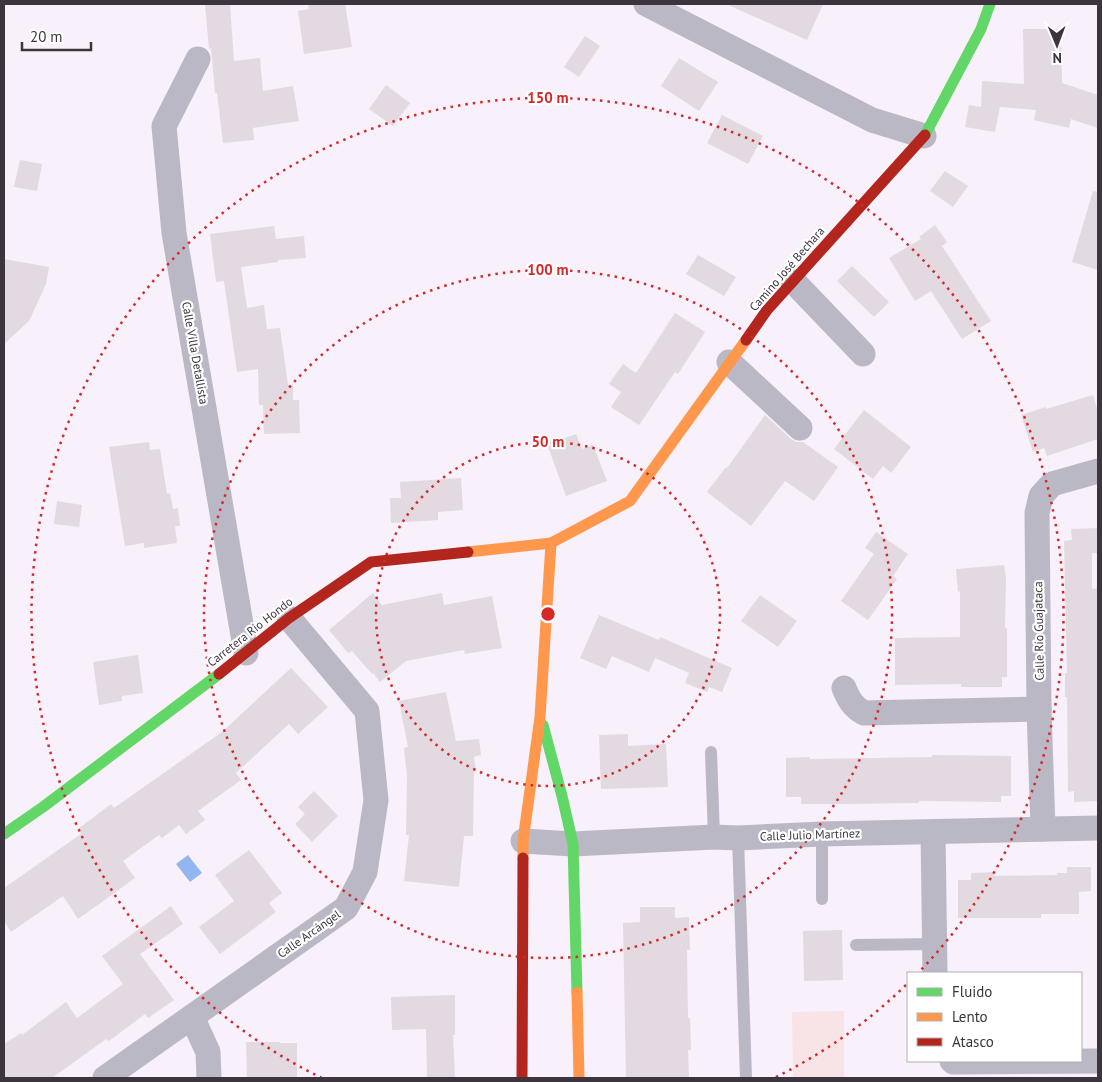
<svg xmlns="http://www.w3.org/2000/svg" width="1102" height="1082" font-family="'PT Sans',sans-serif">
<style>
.green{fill:#f8e4e7}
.water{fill:#93b6f0}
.building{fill:#e3d9e0}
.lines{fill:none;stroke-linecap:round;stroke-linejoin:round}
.lane{stroke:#bbb8c6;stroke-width:12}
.street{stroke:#bbb8c6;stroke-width:25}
.fast{stroke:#63d668;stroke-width:11}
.slow{stroke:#ff974d;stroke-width:11}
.jam{stroke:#b3261e;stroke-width:11}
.ring{fill:none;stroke:#d62828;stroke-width:2.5;stroke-dasharray:2.5 5}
.labels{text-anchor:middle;stroke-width:4.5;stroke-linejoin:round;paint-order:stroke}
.street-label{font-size:12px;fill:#3c353d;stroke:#fff}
.centre{fill:#d62828;stroke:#fff;stroke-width:2.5}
.ring-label{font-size:15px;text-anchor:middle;font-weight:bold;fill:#d62828;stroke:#fff;stroke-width:4.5;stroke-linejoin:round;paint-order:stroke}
</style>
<rect width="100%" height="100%" fill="#f8f0fa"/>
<polygon class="green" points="844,1011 844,1078 793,1078 792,1012"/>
<polygon class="water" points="188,855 202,873 190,882 176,864"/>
<g class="building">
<polygon points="205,4 230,4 234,61 260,58 263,91 293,86 299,121 253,128 254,140 223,143 217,93 215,93 211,48 209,49"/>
<polygon points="308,4 345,4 352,47 304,54 298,11 309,9"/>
<polygon points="726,4 823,4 807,40"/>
<polygon points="1023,29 1061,29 1062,83 1098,95 1098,128 1071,119 1069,128 1034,120 1036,110 1000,107 995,132 965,127 969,105 981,107 982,81 1024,84"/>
<polygon points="585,36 600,46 579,77 564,67"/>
<polygon points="679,58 718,82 699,111 661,86"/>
<polygon points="386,85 410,103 393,126 369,109"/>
<polygon points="722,115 763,136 748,164 707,143"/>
<polygon points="20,160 42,164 37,191 14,187"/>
<polygon points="945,171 968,186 953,207 930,191"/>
<polygon points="1093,191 1098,192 1098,270 1072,262"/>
<polygon points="935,225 947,242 942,246 991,321 962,339 931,291 915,301 889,258 921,239 919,237"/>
<polygon points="274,226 276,239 304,236 306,258 278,260 278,262 241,267 247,308 264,305 267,329 280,328 288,385 293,385 293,400 299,400 300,433 264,434 263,405 259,405 258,369 237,372 224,281 216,282 210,234"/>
<polygon points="698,255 736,277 724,296 686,274"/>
<polygon points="4,259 49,267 46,284 29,321 4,344"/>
<polygon points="852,266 889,302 874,317 837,281"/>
<polygon points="675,313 705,332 678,374 675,372 639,425 611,407 621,392 609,384 623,364 636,373"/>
<polygon points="1093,395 1098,412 1098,439 1047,456 1044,448 1033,452 1021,415 1046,407 1046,409"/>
<polygon points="864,410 911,447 891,473 883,466 873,479 834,449"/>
<polygon points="765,415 791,439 796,442 803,442 838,467 814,501 785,481 751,526 707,492 726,467 727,468"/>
<polygon points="576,434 582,449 593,445 607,481 566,496 547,444"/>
<polygon points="149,442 150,450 160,449 167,494 170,493 173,509 178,508 180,526 175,526 177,543 144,548 144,543 125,546 109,447"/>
<polygon points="461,478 463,510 438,512 438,520 391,523 390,498 401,498 400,482"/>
<polygon points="57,501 82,505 79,527 54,524"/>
<polygon points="1098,528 1098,553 1092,553 1092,589 1098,588 1098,801 1074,802 1074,791 1068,792 1067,697 1065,697 1065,673 1067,673 1064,541 1072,540 1071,529"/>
<polygon points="876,532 908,554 893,576 897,579 868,620 841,601 874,554 865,548"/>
<polygon points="1004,565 1006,578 1005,628 1007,628 1007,677 1002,677 1002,687 961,687 961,684 895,685 895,638 960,637 960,591 958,592 956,569"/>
<polygon points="373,593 382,605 442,593 444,605 492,596 502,648 465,654 464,650 406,661 380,682 373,673 372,674 352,651 348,653 329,630"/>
<polygon points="760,595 797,621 778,647 741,621"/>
<polygon points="599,615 659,640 660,637 732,668 722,692 709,687 707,692 685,683 689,673 655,658 649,672 612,656 606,669 580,658"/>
<polygon points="138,655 143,693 122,696 122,701 99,705 93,662"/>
<polygon points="291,668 328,707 298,734 289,724 236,773 241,780 198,811 205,820 186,834 179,825 162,838 159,835 123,861 135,878 106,899 78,919 63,896 11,932 4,921 4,888 81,834 78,829 111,804 114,808 222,732"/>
<polygon points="446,692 456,741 479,739 481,755 474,757 476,771 474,771 473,836 464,836 459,887 404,881 409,835 406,835 407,776 404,748 408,747 399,701"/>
<polygon points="628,734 628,746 666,744 668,787 601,789 599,735"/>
<polygon points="932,755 1011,756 1011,796 1001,796 1001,802 919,801 919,803 845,804 801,804 801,797 786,797 786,758 810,757 810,759 932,757"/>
<polygon points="314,791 338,816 312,842 295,824 305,814 298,807"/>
<polygon points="249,850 282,893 269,903 276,912 220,954 199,927 234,901 215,875"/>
<polygon points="1067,867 1091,867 1091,891 1079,892 1079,914 1041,914 1041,918 958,918 958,880 971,880 971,873 994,872 994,876 1057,875 1057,873 1067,873"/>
<polygon points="171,906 183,924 140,954 174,1000 148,1018 145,1014 109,1041 106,1039 52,1078 4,1078 4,1044 21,1033 22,1035 66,1002 77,1018 123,984 102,956"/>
<polygon points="640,907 675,907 675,918 689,917 690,950 687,950 688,1018 690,1018 691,1050 688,1050 689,1078 626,1078 623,923 640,922"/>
<polygon points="842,930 843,980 804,981 803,931"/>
<polygon points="455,995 455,1035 453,1035 455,1078 427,1078 426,1029 392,1030 391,997"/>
<polygon points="246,1042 280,1042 280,1043 297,1043 297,1078 247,1078"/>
</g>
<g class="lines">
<g class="lane">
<polyline points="711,752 714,837"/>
<polyline points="822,834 822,899"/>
<polyline points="738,838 746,1078"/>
<polyline points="856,945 935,944"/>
</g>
<g class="street">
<polyline points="646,4 872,120 924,136"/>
<polyline points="198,59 164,126 174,233 246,653"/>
<polyline points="793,281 863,354"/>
<polyline points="729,362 800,428"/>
<path d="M 844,688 C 849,700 853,707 864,713 L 1039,709"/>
<polyline points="1043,829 1039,709 1037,513 1041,496 1052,484 1098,471"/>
<polyline points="933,832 935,973"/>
<polyline points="523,841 573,844 714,837 738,838 822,834 1098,828"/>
<polyline points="192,1017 208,1052 209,1078"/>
<polyline points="952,1061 953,1062 1098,1061"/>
<polyline points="105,1078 346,908 365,872 376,800 367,711 289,618"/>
</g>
<g class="fast">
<polyline points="925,135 981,29 990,4"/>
<polyline points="543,725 562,796 573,844 577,992"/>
<polyline points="4,834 43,807 219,674"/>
</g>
<g class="slow">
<polyline points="468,552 551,543 630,501 746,340"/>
<polyline points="523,858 523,841 540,717 551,543"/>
<polyline points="577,992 579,1078"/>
</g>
<g class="jam">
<polyline points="746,340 767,310 925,135"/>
<polyline points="219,674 289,618 371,562 468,552"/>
<polyline points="522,1078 523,858"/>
</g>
</g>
<g class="ring">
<circle cx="548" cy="614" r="172"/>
<circle cx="548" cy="614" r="344"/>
<path d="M906 985A516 516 0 0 1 774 1078M322 1078A516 516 0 1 1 919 972"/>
</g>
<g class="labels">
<g class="street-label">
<text transform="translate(787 269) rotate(-49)" y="4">Camino José Bechara</text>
<text transform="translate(195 353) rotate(80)" y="4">Calle Villa Detallista</text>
<text transform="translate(1039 631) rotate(-91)" y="4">Calle Río Guajataca</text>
<text transform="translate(250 632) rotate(-38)" y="4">Carretera Rio Hondo</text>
<text transform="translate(810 835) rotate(-2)" y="4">Calle Julio Martínez</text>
<text transform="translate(309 934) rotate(-35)" y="4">Calle Arcángel</text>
</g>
</g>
<circle cx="548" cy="614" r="8" class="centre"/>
<g class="ring-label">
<text x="548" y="103">150 m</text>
<text x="548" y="275">100 m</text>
<text x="548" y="447">50 m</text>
</g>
<rect width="1102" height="1082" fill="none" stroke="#3c353d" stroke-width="10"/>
<rect x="907" y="972" width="175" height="90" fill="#ffffff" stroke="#b1aeb1"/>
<rect x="917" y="988" width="25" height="8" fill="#63d668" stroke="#b1aeb1"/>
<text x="952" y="997" font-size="15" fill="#3c353d">Fluido</text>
<rect x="917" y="1013" width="25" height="8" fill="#ff974d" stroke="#b1aeb1"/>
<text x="952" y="1022" font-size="15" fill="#3c353d">Lento</text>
<rect x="917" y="1038" width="25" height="8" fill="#b3261e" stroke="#b1aeb1"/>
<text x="952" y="1047" font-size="15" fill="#3c353d">Atasco</text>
<g transform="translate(1057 45) rotate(179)" stroke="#ffffff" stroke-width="4" paint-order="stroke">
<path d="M0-4L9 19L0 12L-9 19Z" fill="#3c353d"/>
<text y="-8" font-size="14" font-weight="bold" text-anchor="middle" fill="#3c353d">N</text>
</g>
<path d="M22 42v8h69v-8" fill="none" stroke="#3c353d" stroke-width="2.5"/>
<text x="30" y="42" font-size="15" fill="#3c353d" stroke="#ffffff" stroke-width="4" paint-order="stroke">20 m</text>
</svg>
